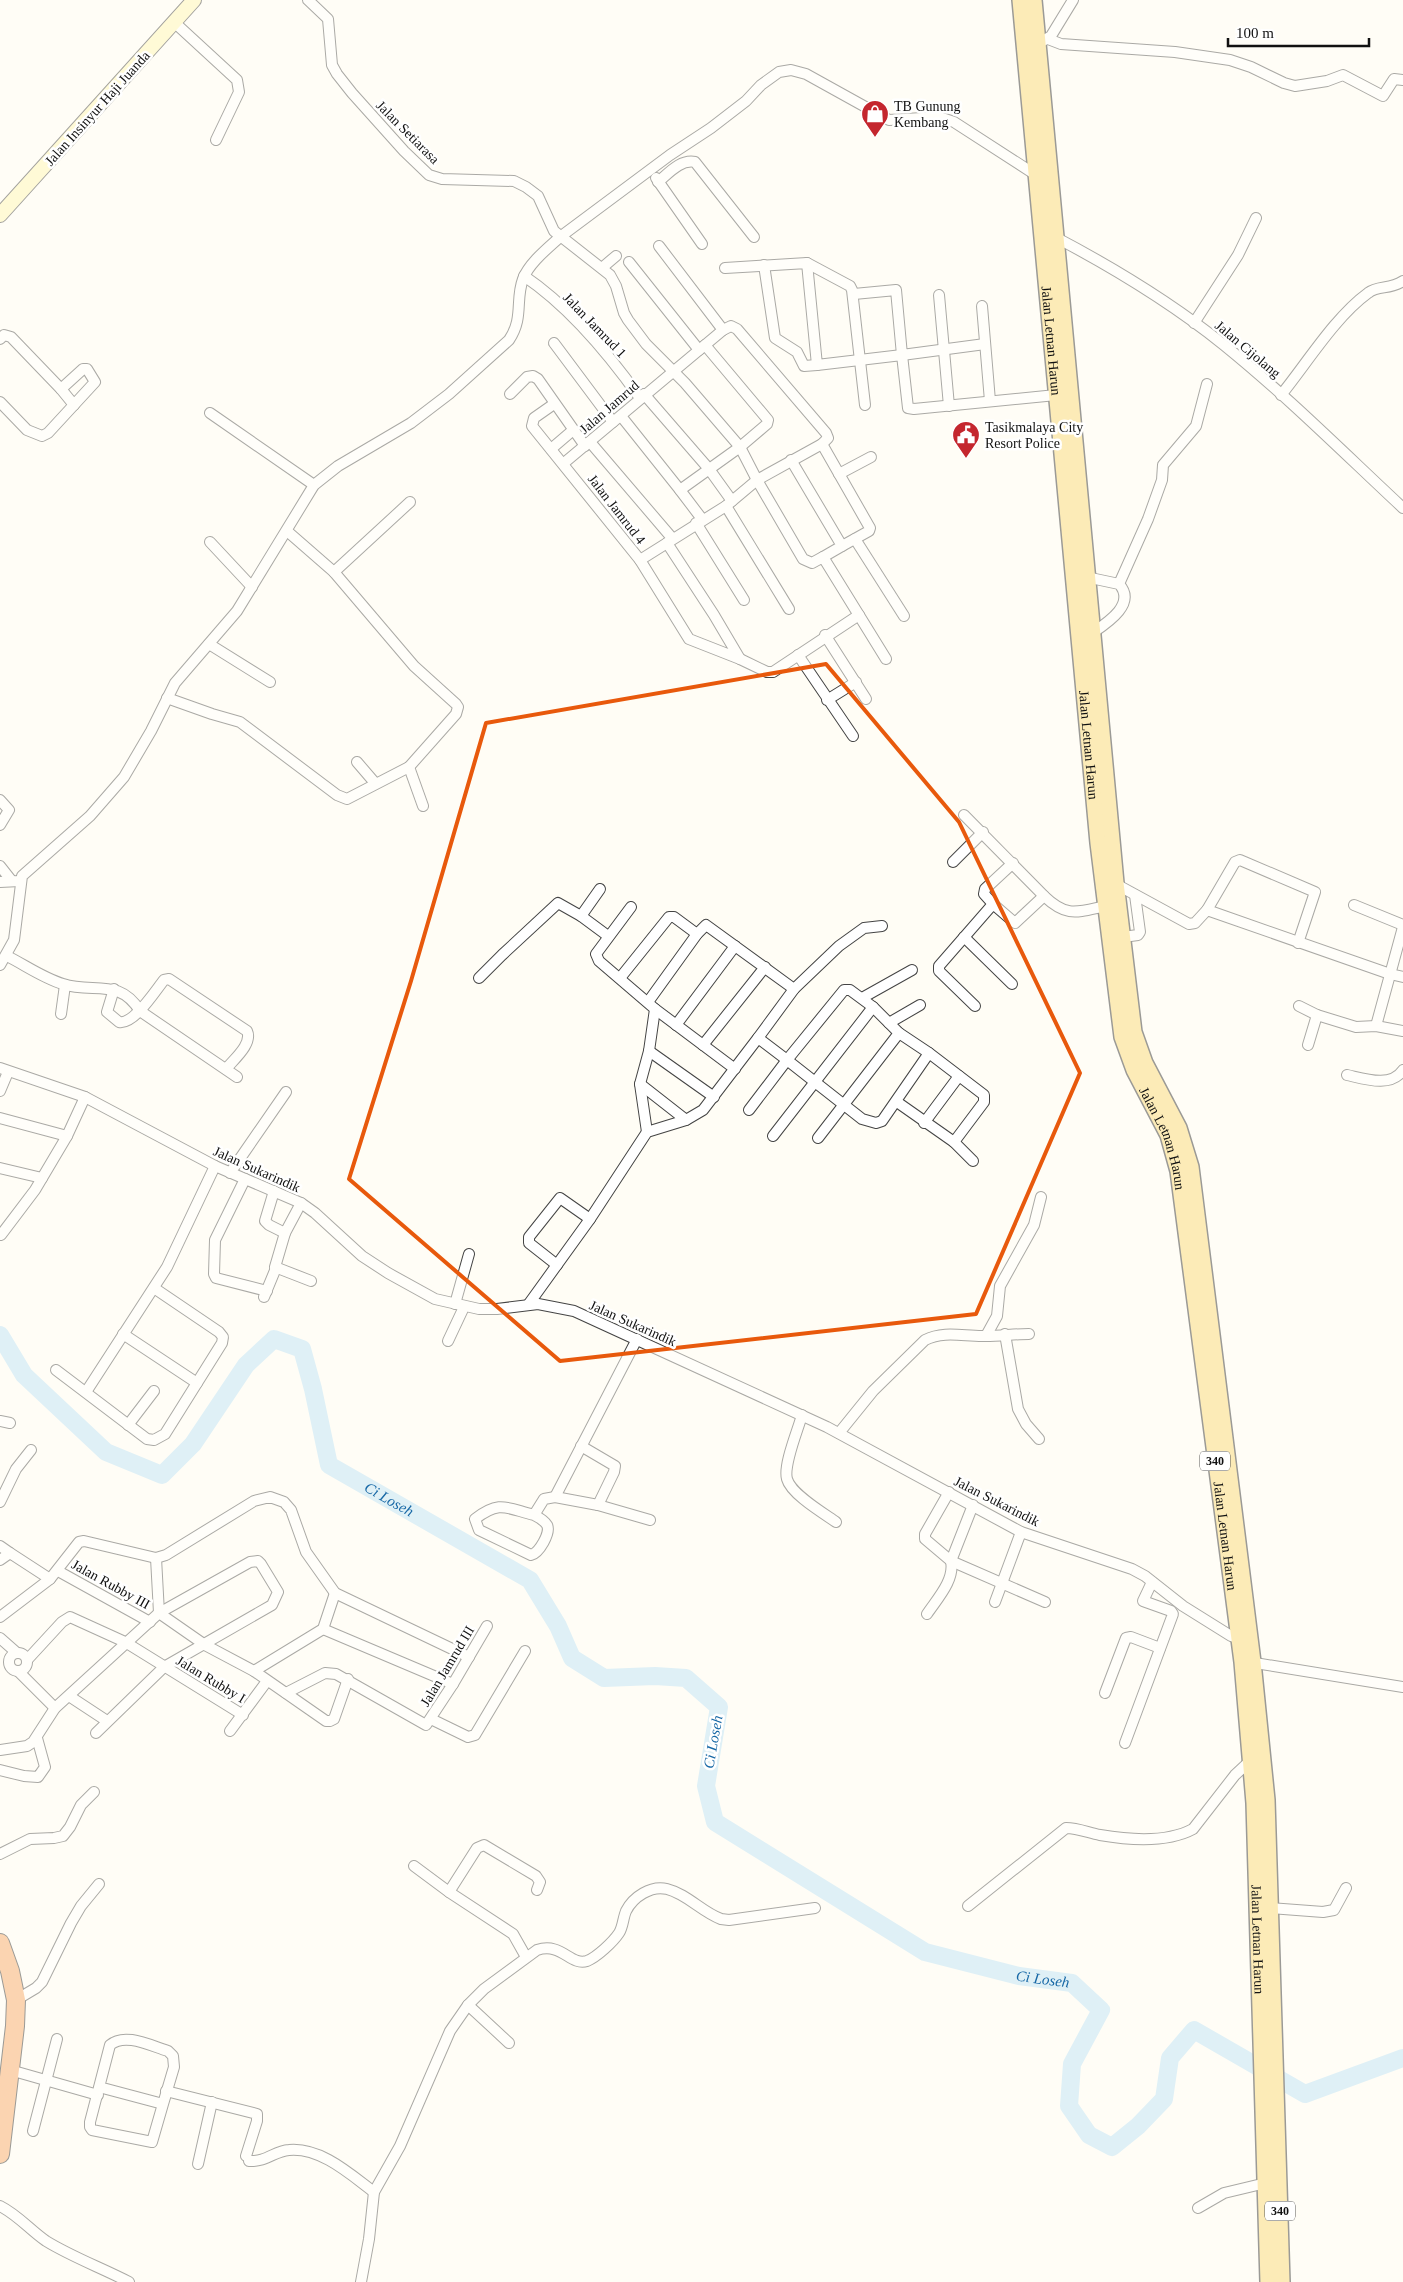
<svg xmlns="http://www.w3.org/2000/svg" width="1403" height="2282" font-family="Georgia,serif">
<style>
.lines{fill:none;stroke-linecap:round;stroke-linejoin:round}
.river{stroke:#b9e0f7;stroke-width:18}
.street-casing{stroke:#444;stroke-width:12}
.secondary-casing{stroke:#333;stroke-width:16}
.primary-casing{stroke:#222;stroke-width:18}
.highway-casing{stroke:#222;stroke-width:20}
.street{stroke:#fff;stroke-width:10}
.secondary{stroke:#fff6b0;stroke-width:14}
.primary{stroke:#f9d66b;stroke-width:15}
.highway{stroke:#f5a25d;stroke-width:18}
.marked{fill:none;stroke:#e8590c;stroke-width:4;stroke-linejoin:round}
.labels{text-anchor:middle;stroke-width:5;stroke-linejoin:round;paint-order:stroke}
.shield{fill:#fff;stroke:#585858;stroke-width:1}
.shield-label{font-size:12px;font-weight:bold;fill:#111}
.poi-label{font-size:14px;fill:#111;stroke:#fff;text-anchor:start}
.street-label{font-size:14px;fill:#111;stroke:#fff}
.water-label{font-size:15px;font-style:italic;fill:#1768a6;stroke:#fff}
</style>
<rect width="100%" height="100%" fill="#fffdf5"/>
<g class="lines">
<path class="river" id="s1" d="M 0,1335 L 24,1375 L 106,1452 L 162,1475 L 193,1444 L 246,1365 L 274,1339 L 302,1349 L 313,1389 L 329,1465 L 530,1580 L 558,1626 L 572,1658 L 604,1678 L 655,1676 L 686,1678 L 719,1707 L 706,1786 L 715,1822 L 925,1952 L 1019,1976 L 1072,1983 L 1101,2010 L 1072,2064 L 1069,2106 L 1089,2135 L 1112,2147 L 1138,2126 L 1164,2099 L 1170,2058 L 1194,2030 L 1305,2094 L 1403,2058"/>
<defs>
<g id="street">
<polyline points="308,0 328,19 332,65 337,74 352,93 404,151 429,175 442,179 514,181 526,187 538,196 554,231 610,275 616,286 624,313 628,320 646,344 685,383 740,447 757,480 803,559 812,563 823,557 886,659"/>
<polyline points="174,22 237,80 239,92 216,140"/>
<polyline points="1048,39 1061,44 1175,52 1230,60 1251,67 1284,83 1295,86 1327,81 1343,75 1383,96 1394,79 1403,80"/>
<polyline points="1043,41 1051,36 1073,0"/>
<polyline points="656,178 702,244"/>
<path d="M 658,182 C 668,174 680,159 695,162 L 754,237"/>
<path d="M 1055,237 C 1114,268 1173,304 1224,345 C 1287,396 1344,453 1403,508"/>
<polyline points="659,246 723,330"/>
<polyline points="629,262 699,350"/>
<polyline points="807,263 850,286 852,290 865,405"/>
<polyline points="764,265 775,338 797,352 804,366 817,365"/>
<polyline points="603,267 616,256"/>
<polyline points="725,268 807,263 817,365 902,355 908,408 914,409 1056,395"/>
<path d="M 524,276 C 570,307 608,353 640,398"/>
<polyline points="854,294 896,290 902,355 985,344"/>
<polyline points="939,295 949,406"/>
<polyline points="982,306 990,401"/>
<polyline points="1194,323 1238,255 1256,218"/>
<polyline points="0,339 4,335 11,337 61,389 83,369 87,369 95,382 48,433 42,436 27,430 0,402"/>
<polyline points="554,343 613,422"/>
<polyline points="61,389 74,405"/>
<polyline points="510,394 527,377 533,376 538,379 585,446"/>
<polyline points="644,394 709,469 732,501"/>
<path d="M 1281,395 C 1307,363 1335,317 1368,293 C 1378,285 1390,290 1403,281"/>
<polyline points="554,404 534,418 532,426 640,560 689,639 740,659 714,615 667,543"/>
<polyline points="210,413 314,485"/>
<polyline points="621,416 680,490"/>
<polyline points="590,442 672,538"/>
<polyline points="822,444 870,528 869,531 842,546"/>
<polyline points="551,449 572,431"/>
<polyline points="791,460 842,546 823,557"/>
<polyline points="564,463 723,330 731,326 737,329 826,433 828,438 822,444 757,480 726,506 640,560"/>
<polyline points="839,474 871,457"/>
<polyline points="726,506 789,609"/>
<polyline points="702,519 680,490 740,447 767,424 768,420 705,345"/>
<polyline points="696,523 744,600"/>
<polyline points="855,539 904,616"/>
<polyline points="210,542 252,587"/>
<polyline points="334,572 410,502"/>
<path d="M 1086,577 L 1119,584 C 1137,604 1107,623 1091,634"/>
<polyline points="1119,584 1148,519 1162,480 1163,465 1196,426 1207,384"/>
<polyline points="825,635 866,699"/>
<polyline points="209,644 270,682"/>
<polyline points="798,655 853,736"/>
<polyline points="740,659 767,672 773,672 859,615"/>
<polyline points="167,698 212,714 240,722 337,795 347,799 409,767 456,714 458,707 456,704 414,666 334,572 287,531"/>
<polyline points="827,700 856,682"/>
<polyline points="357,762 375,783"/>
<polyline points="409,767 423,806"/>
<polyline points="0,800 9,810 0,825"/>
<polyline points="964,815 1044,896"/>
<polyline points="953,862 983,832"/>
<polyline points="0,866 11,880"/>
<polyline points="0,882 20,881"/>
<polyline points="1112,882 1189,924 1195,923 1207,910 1390,974 1403,977"/>
<polyline points="993,904 984,894 985,889 1013,863"/>
<polyline points="1354,905 1403,925"/>
<polyline points="631,907 596,954 599,961 655,1009 649,1051 640,1084 647,1132"/>
<polyline points="1207,910 1235,862 1240,860 1315,892 1298,943"/>
<polyline points="581,916 600,889"/>
<polyline points="964,937 1012,984"/>
<polyline points="1123,937 1138,935 1140,932 1135,895"/>
<path d="M 7,956 C 25,965 43,978 63,984 C 93,994 119,977 140,1011 L 237,1077"/>
<path d="M 0,965 L 14,940 L 22,876 L 90,816 L 124,777 L 151,731 L 175,683 L 237,611 L 314,485 L 338,466 L 411,423 L 449,394 L 509,340 C 524,318 515,300 523,279 C 529,263 548,248 560,237 L 670,155 L 711,128 L 746,101 L 761,85 L 779,72 L 791,70 L 806,74 L 889,120 L 939,117 L 954,122 L 1036,175"/>
<polyline points="479,978 502,955 558,903 581,916 608,936"/>
<polyline points="620,978 669,917 674,917 697,934"/>
<path d="M 114,989 L 107,1012 L 119,1022 C 134,1025 155,991 164,980 L 169,979 L 247,1031 C 253,1044 233,1060 226,1069"/>
<polyline points="862,998 912,970"/>
<polyline points="648,1002 697,934 706,925 794,989"/>
<path d="M 975,1006 L 939,971 L 939,966 L 993,904 L 1015,923 L 1044,896 C 1067,918 1077,912 1106,906"/>
<polyline points="1299,1006 1317,1015 1356,1027 1376,1026 1403,1031"/>
<polyline points="655,1009 735,1069"/>
<polyline points="61,1014 65,985"/>
<polyline points="889,1023 920,1005"/>
<polyline points="676,1025 735,946"/>
<polyline points="1376,1026 1403,927"/>
<polyline points="758,1038 794,989 839,946 864,928 882,926"/>
<polyline points="703,1045 765,967"/>
<polyline points="1308,1045 1317,1015"/>
<polyline points="649,1051 714,1097"/>
<polyline points="0,1068 85,1097 215,1166 301,1203 315,1213 362,1256 388,1273 435,1299 479,1309 497,1309 538,1304 574,1311 827,1427 1021,1532 1132,1569 1145,1576 1183,1606 1231,1636 1244,1640"/>
<path d="M 1347,1075 C 1365,1079 1391,1088 1403,1070"/>
<polyline points="640,1084 686,1120"/>
<polyline points="0,1091 8,1072"/>
<polyline points="897,1102 954,1142 984,1102 984,1095 929,1053"/>
<polyline points="749,1110 787,1060 862,1119 876,1123 882,1121 929,1053 899,1033"/>
<polyline points="0,1118 67,1136"/>
<polyline points="924,1123 959,1076"/>
<polyline points="773,1136 873,1007"/>
<polyline points="954,1142 973,1161"/>
<polyline points="0,1168 42,1178"/>
<polyline points="230,1173 286,1092"/>
<polyline points="245,1179 215,1240 214,1274 216,1278 267,1291"/>
<polyline points="274,1191 265,1221 269,1225 285,1233"/>
<polyline points="301,1203 285,1233 275,1267 311,1281"/>
<polyline points="1,1235 35,1190 67,1136 85,1097"/>
<polyline points="557,1265 529,1243 529,1237 560,1198 590,1219"/>
<polyline points="264,1297 276,1268"/>
<polyline points="455,1304 469,1254"/>
<polyline points="528,1305 590,1219 647,1132 686,1120 703,1110 758,1038 787,1060 844,990 850,990 873,1007 899,1033 818,1138"/>
<polyline points="123,1334 197,1383"/>
<polyline points="1005,1334 1018,1409 1026,1424 1039,1439"/>
<polyline points="986,1336 997,1316 1000,1286 1034,1225 1041,1197"/>
<polyline points="637,1339 555,1497 598,1505 650,1520"/>
<polyline points="448,1341 464,1307"/>
<polyline points="56,1370 147,1439 154,1440 165,1434 222,1343 223,1337 219,1332 154,1288"/>
<polyline points="86,1392 167,1267 215,1166"/>
<path d="M 802,1415 C 798,1430 783,1465 787,1479 C 791,1494 823,1513 836,1522"/>
<polyline points="0,1421 10,1423"/>
<polyline points="128,1425 154,1391"/>
<path d="M 839,1433 L 873,1391 L 925,1340 C 945,1330 965,1337 986,1336 C 1000,1336 1015,1334 1029,1334"/>
<polyline points="581,1446 615,1466 614,1472 598,1505"/>
<polyline points="949,1492 925,1534 925,1539 951,1561 1045,1602"/>
<polyline points="0,1502 16,1469 31,1450"/>
<path d="M 534,1515 C 538,1517 544,1520 547,1525 C 551,1533 539,1553 531,1555 L 479,1530 L 475,1519 C 500,1500 506,1508 534,1515 L 544,1499 L 555,1497"/>
<polyline points="0,1546 10,1553"/>
<polyline points="156,1558 159,1613 205,1645 254,1671 323,1629 335,1593"/>
<polyline points="0,1560 10,1553 50,1579"/>
<polyline points="58,1571 150,1622"/>
<polyline points="995,1602 1021,1532"/>
<path d="M 927,1614 C 937,1599 955,1580 951,1561 L 973,1505"/>
<polyline points="0,1617 50,1579 79,1542 84,1541 156,1558 166,1555 254,1501 270,1497 284,1502 291,1510 306,1552 335,1593 469,1657"/>
<polyline points="323,1629 453,1684"/>
<polyline points="0,1638 17,1653"/>
<circle cx="18" cy="1662" r="9"/>
<polyline points="27,1660 62,1622 70,1617 125,1642 243,1715"/>
<polyline points="1249,1662 1403,1687"/>
<polyline points="18,1671 55,1708"/>
<polyline points="254,1671 326,1721 330,1721 334,1719 348,1679"/>
<polyline points="286,1693 325,1673 336,1674 426,1725 453,1684 487,1626"/>
<polyline points="1105,1693 1126,1638 1131,1637 1160,1648"/>
<polyline points="69,1696 107,1721"/>
<polyline points="431,1719 468,1737 475,1735 525,1651"/>
<polyline points="230,1731 267,1681"/>
<polyline points="1125,1743 1173,1614 1171,1611 1143,1601 1152,1582"/>
<polyline points="0,1750 27,1746 33,1742 55,1708 159,1613 250,1562 258,1561 261,1564 278,1592 272,1605 164,1667 96,1733"/>
<polyline points="0,1770 24,1776 38,1777 45,1767 37,1738"/>
<polyline points="0,1854 30,1839 54,1838 63,1836 70,1827 81,1805 94,1792"/>
<polyline points="414,1866 449,1892"/>
<path d="M 968,1906 L 1066,1828 C 1078,1828 1089,1833 1100,1835 C 1129,1840 1167,1843 1193,1829 L 1235,1775 L 1250,1761"/>
<polyline points="1269,1908 1323,1912 1334,1910 1346,1888"/>
<polyline points="526,1957 513,1934 449,1892 477,1848 484,1845 536,1876 540,1882 537,1890"/>
<polyline points="16,2000 36,1988 42,1982 71,1923 81,1906 99,1884"/>
<polyline points="468,2005 509,2043"/>
<polyline points="10,2070 98,2095"/>
<path d="M 99,2087 L 163,2104 L 152,2142 L 92,2130 L 90,2127 L 90,2122 L 110,2045 C 125,2032 151,2046 168,2051 L 173,2056 L 174,2067 L 163,2104"/>
<polyline points="166,2091 257,2114 257,2121 246,2156"/>
<polyline points="33,2131 57,2039"/>
<path d="M 249,2161 C 267,2162 274,2151 289,2150 C 321,2147 351,2175 374,2192"/>
<polyline points="198,2164 212,2102"/>
<path d="M 0,2206 C 18,2215 30,2230 46,2241 C 72,2257 102,2268 129,2282"/>
<polyline points="1198,2208 1224,2193 1270,2182"/>
<path d="M 361,2282 L 369,2239 L 374,2192 L 400,2146 L 450,2031 L 468,2005 L 484,1989 L 537,1950 C 562,1942 570,1966 587,1961 C 597,1957 613,1942 619,1933 C 623,1927 623,1918 626,1911 C 633,1897 651,1885 667,1889 C 687,1894 702,1912 721,1919 L 729,1920 L 815,1908"/>
</g>
<polyline id="secondary" points="0,215 194,0"/>
<g id="primary">
<path id="s2" d="M 1020,0 L 1098,843 L 1122,1037 L 1134,1070 L 1168,1135 L 1178,1171 L 1242,1662 L 1254,1803 L 1268,2282"/>
<polyline points="1034,0 1116,883 1134,1032 1145,1063 1179,1128 1191,1167 1253,1662 1267,1800 1282,2282"/>
</g>
<polyline id="highway" points="0,1943 10,1971 16,2000 15,2026 0,2154"/>
</defs>
<use href="#street" class="street-casing"/>
<use href="#secondary" class="secondary-casing"/>
<use href="#primary" class="primary-casing"/>
<use href="#highway" class="highway-casing"/>
<use href="#street" class="street"/>
<use href="#secondary" class="secondary"/>
<use href="#primary" class="primary"/>
<use href="#highway" class="highway"/>
</g>
<path d="M0 0H1403V2282H0ZM 826,664 L 959,822 L 1080,1073 L 976,1314 L 560,1361 L 349,1179 L 411,981 L 486,723 Z" fill="#fffdf5" fill-opacity=".55" fill-rule="evenodd"/>
<path class="marked" d="M 826,664 L 959,822 L 1080,1073 L 976,1314 L 560,1361 L 349,1179 L 411,981 L 486,723 Z"/>
<defs>
<symbol id="shop-pin" viewBox="-11 -11 22 30"><path d="M0 17L-7.5 6A9.5 9.5 0 1 1 7.5 6Z" fill="#c4262e" stroke="#fff"/><path d="M-5-2.5h2.3a2.7 3.5 0 0 1 5.4 0H5L5.5 6h-11ZM-1.5-2.5h3a1.5 2.3 0 0 0-3 0Z" fill="#fff"/></symbol>
<symbol id="civic-pin" viewBox="-11 -11 22 30"><path d="M0 17L-7.5 6A9.5 9.5 0 1 1 7.5 6Z" fill="#c4262e" stroke="#fff"/><path d="M-.6-6.5H3V-4.5H.6V-3L4-1V1h2V6H-6V1h2V-1L-.6-3ZM-1.2 2.5V6h2.4V2.5Z" fill="#fff"/></symbol>
</defs>
<g fill-rule="evenodd">
<use href="#shop-pin" x="859" y="98" width="32" height="43"/>
<use href="#civic-pin" x="950" y="419" width="32" height="43"/>
</g>
<g class="labels">
<g class="shield">
<rect x="1200" y="1451.5" width="30" height="19" rx="4"/>
<rect x="1265" y="2201.5" width="30" height="19" rx="4"/>
</g>
<g class="shield-label">
<text x="1215" y="1465">340</text>
<text x="1280" y="2215">340</text>
</g>
<g class="poi-label">
<text x="894" y="111">TB Gunung<tspan x="894" dy="16">Kembang</tspan></text>
<text x="985" y="432">Tasikmalaya City<tspan x="985" dy="16">Resort Police</tspan></text>
</g>
<g class="street-label">
<text transform="translate(97 108) rotate(-48)" y="5">Jalan Insinyur Haji Juanda</text>
<text transform="translate(408 132) rotate(45)" y="5">Jalan Setiarasa</text>
<text transform="translate(595 325) rotate(46)" y="5">Jalan Jamrud 1</text>
<text dy="5" stroke="none"><textPath href="#s2" startOffset="342">Jalan Letnan Harun</textPath></text>
<text transform="translate(1248 349) rotate(40)" y="5">Jalan Cijolang</text>
<text transform="translate(609 407) rotate(-41)" y="5">Jalan Jamrud</text>
<text transform="translate(617 509) rotate(52)" y="5">Jalan Jamrud 4</text>
<text dy="5" stroke="none"><textPath href="#s2" startOffset="748">Jalan Letnan Harun</textPath></text>
<text dy="5" stroke="none"><textPath href="#s2" startOffset="1152">Jalan Letnan Harun</textPath></text>
<text transform="translate(257 1169) rotate(24)" y="5">Jalan Sukarindik</text>
<text transform="translate(633 1323) rotate(24)" y="5">Jalan Sukarindik</text>
<text transform="translate(997 1501) rotate(27)" y="5">Jalan Sukarindik</text>
<text dy="5" stroke="none"><textPath href="#s2" startOffset="1556">Jalan Letnan Harun</textPath></text>
<text transform="translate(111 1584) rotate(29)" y="5">Jalan Rubby III</text>
<text transform="translate(447 1666) rotate(-59)" y="5">Jalan Jamrud III</text>
<text transform="translate(211 1679) rotate(31)" y="5">Jalan Rubby I</text>
<text dy="5" stroke="none"><textPath href="#s2" startOffset="1961">Jalan Letnan Harun</textPath></text>
</g>
<g class="water-label">
<text dy="5" stroke="none"><textPath href="#s1" startOffset="615">Ci Loseh</textPath></text>
<text transform="translate(713 1742) rotate(-80)" y="5">Ci Loseh</text>
<text dy="5" stroke="none"><textPath href="#s1" startOffset="1515">Ci Loseh</textPath></text>
</g>
</g>
<path d="M1228 38v8h141v-8" fill="none" stroke="#111111" stroke-width="2.5"/>
<text x="1236" y="38" font-size="15" fill="#111111" stroke="#ffffff" stroke-width="4" paint-order="stroke">100 m</text>
</svg>
